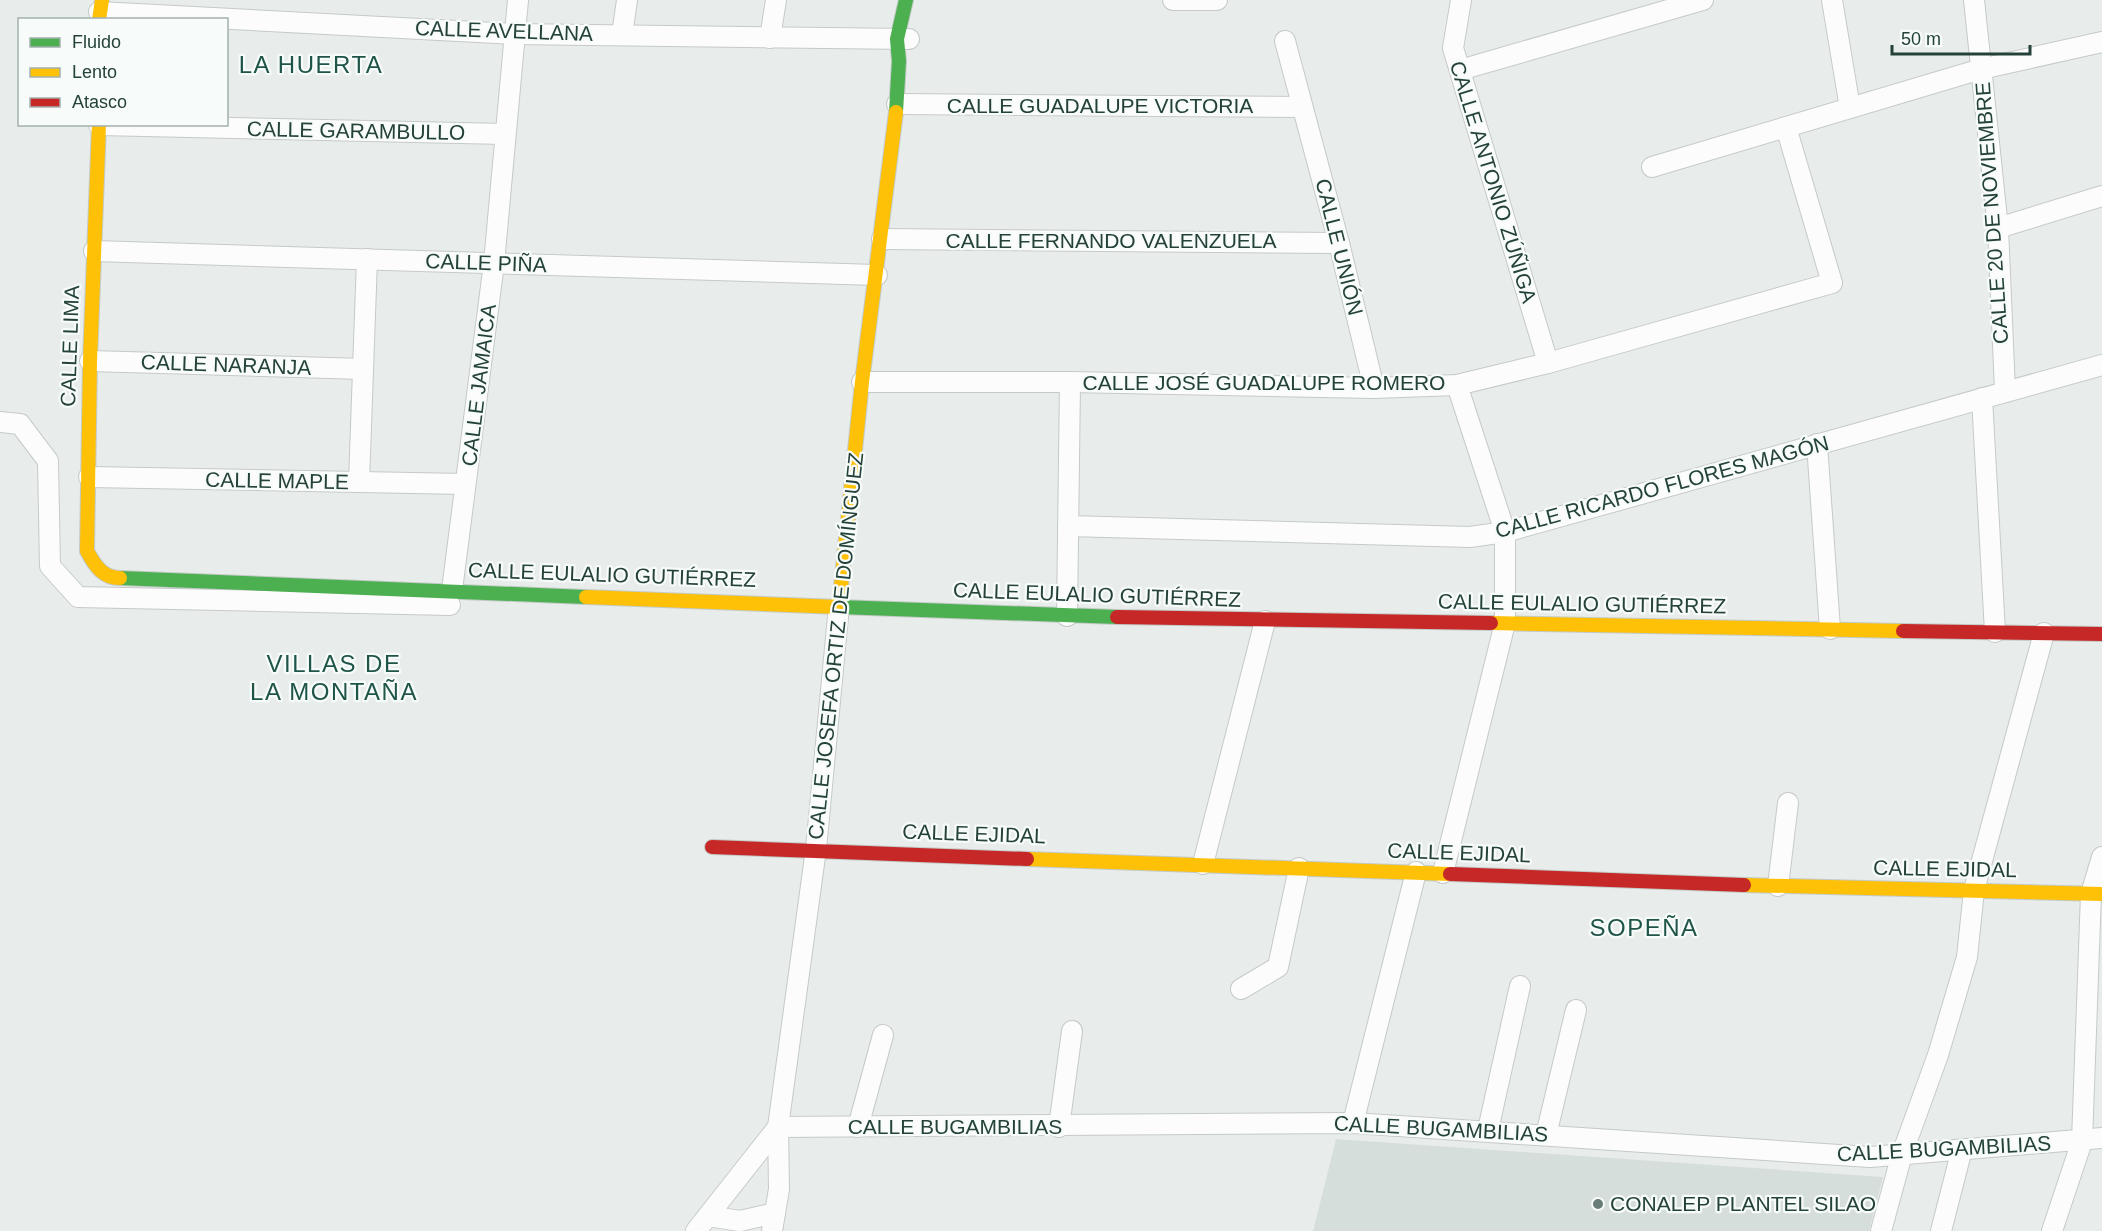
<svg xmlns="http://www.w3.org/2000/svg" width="2102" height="1231" font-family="Helvetica,sans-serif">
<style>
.built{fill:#d6dedb}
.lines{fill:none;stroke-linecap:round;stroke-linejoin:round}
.street-casing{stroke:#c5cac8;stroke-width:22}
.fast-casing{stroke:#c3cbc8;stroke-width:16}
.slow-casing{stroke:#c3cbc8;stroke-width:16}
.jam-casing{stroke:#c3cbc8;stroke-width:16}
.street{stroke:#fcfcfc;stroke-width:20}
.fast{stroke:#4caf50;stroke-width:14}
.slow{stroke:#ffc107;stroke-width:14}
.jam{stroke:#c62828;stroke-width:14}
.poi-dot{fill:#697e78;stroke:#f7fbf9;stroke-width:2}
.labels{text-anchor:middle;stroke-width:4.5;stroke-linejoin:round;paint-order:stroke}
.street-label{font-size:21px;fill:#24423a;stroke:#f7fbf9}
.poi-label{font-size:21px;fill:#24423a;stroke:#f7fbf9;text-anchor:start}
.quarter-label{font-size:24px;letter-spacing:1.5px;fill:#1f5548;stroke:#f7fbf9}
</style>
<rect width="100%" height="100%" fill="#e8edeb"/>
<polygon class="built" points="1336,1139 1883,1177 1869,1231 1313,1231"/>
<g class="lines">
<defs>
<g id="street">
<polyline points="1173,0 1217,0"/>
<polyline points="1461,0 1453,48 1548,363"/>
<polyline points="1832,0 1850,108"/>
<polyline points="1974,0 1998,228 2005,391"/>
<polyline points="99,12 513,34 909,39"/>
<polyline points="622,35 627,0"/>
<polyline points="770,38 776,0"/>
<polyline points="1285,41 1339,243 1374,388"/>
<polyline points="1460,70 1703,0"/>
<polyline points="897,104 1302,107"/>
<polyline points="99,125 505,134"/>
<polyline points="1652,167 1981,69 2102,42"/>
<polyline points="1998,228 2102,196"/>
<polyline points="882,239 1339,243"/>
<polyline points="94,251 877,275"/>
<polyline points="90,361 363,369"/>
<polyline points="862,382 1070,382 1374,388 1457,385 1548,363 1832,283 1786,127"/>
<polyline points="1982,398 1995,632"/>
<polyline points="0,422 20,424 48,461 50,566 78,597 450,605"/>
<polyline points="1817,444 1830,629"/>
<polyline points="89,477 465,484"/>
<polyline points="359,482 367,259"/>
<polyline points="1068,526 1470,537 1505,532 2102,365"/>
<polyline points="452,590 494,263 518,0"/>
<polyline points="1067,616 1070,382"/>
<polyline points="1203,864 1265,621"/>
<polyline points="1443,873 1505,623 1505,532 1457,385"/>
<polyline points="1778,886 1788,803"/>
<polyline points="1241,989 1278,967 1299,868"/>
<polyline points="1353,1123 1416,872"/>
<polyline points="778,1127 1353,1123 1870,1157 2102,1138"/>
<polyline points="858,1127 883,1035"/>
<polyline points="1059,1127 1072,1031"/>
<polyline points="1488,1130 1520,986"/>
<polyline points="1546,1135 1576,1010"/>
<polyline points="708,1216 740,1221 775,1213"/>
<polyline points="696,1231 778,1127"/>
<polyline points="772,1231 779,1189 778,1127 816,849 839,606"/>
<polyline points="1881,1231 1902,1154 1938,1055 1967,957 1974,890 2044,633"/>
<polyline points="1941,1231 1962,1149"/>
<polyline points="2052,1231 2082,1141 2091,894 2102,857"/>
</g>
<g id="fast">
<polyline points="896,112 899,61 897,39 906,0"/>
<polyline points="120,578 586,597"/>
<polyline points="839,607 1117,617"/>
</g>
<g id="slow">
<polyline points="99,20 102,0"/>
<path d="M 99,124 L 90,361 L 87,551 C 95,566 103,578 120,578"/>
<polyline points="586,597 839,607"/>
<polyline points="839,606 862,382 896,112"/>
<polyline points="1491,623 1903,631"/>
<polyline points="1027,859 1450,874"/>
<polyline points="1744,885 2102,894"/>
</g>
<g id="jam">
<polyline points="1117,617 1491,623"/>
<polyline points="1903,631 2102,634"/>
<polyline points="712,847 1027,859"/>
<polyline points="1450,874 1744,885"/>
</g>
</defs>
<use href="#street" class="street-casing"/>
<use href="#fast" class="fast-casing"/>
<use href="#slow" class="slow-casing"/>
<use href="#jam" class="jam-casing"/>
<use href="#street" class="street"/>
<use href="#fast" class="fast"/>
<use href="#slow" class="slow"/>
<use href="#jam" class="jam"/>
</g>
<circle class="poi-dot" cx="1598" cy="1204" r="6"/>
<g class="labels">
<g class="street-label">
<text transform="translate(504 31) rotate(2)" y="7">CALLE AVELLANA</text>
<text x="1100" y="113">CALLE GUADALUPE VICTORIA</text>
<text transform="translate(356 131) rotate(1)" y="7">CALLE GARAMBULLO</text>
<text transform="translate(1493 182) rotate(73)" y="7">CALLE ANTONIO ZÚÑIGA</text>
<text transform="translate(1992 213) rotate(-94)" y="7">CALLE 20 DE NOVIEMBRE</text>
<text x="1111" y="248">CALLE FERNANDO VALENZUELA</text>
<text transform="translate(1339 247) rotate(76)" y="7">CALLE UNIÓN</text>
<text transform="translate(486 263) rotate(2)" y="7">CALLE PIÑA</text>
<text transform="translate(70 346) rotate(-88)" y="7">CALLE LIMA</text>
<text transform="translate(226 365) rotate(2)" y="7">CALLE NARANJA</text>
<text x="1264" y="390">CALLE JOSÉ GUADALUPE ROMERO</text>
<text transform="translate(479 385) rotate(-83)" y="7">CALLE JAMAICA</text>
<text transform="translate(277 481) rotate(1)" y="7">CALLE MAPLE</text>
<text transform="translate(1662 487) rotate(-15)" y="7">CALLE RICARDO FLORES MAGÓN</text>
<text transform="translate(612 575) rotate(2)" y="7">CALLE EULALIO GUTIÉRREZ</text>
<text transform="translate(1097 595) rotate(2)" y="7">CALLE EULALIO GUTIÉRREZ</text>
<text transform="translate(1582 604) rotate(1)" y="7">CALLE EULALIO GUTIÉRREZ</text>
<text transform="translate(836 646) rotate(-84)" y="7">CALLE JOSEFA ORTIZ DE DOMÍNGUEZ</text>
<text transform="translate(974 834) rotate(2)" y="7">CALLE EJIDAL</text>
<text transform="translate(1459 853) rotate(2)" y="7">CALLE EJIDAL</text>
<text transform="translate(1945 869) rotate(1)" y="7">CALLE EJIDAL</text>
<text x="955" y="1134">CALLE BUGAMBILIAS</text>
<text transform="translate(1441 1129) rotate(3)" y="7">CALLE BUGAMBILIAS</text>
<text transform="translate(1944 1149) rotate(-3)" y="7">CALLE BUGAMBILIAS</text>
</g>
<g class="poi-label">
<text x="1610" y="1211">CONALEP PLANTEL SILAO</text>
</g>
<g class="quarter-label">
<text x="311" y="73">LA HUERTA</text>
<text x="334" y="672">VILLAS DE<tspan x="334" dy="28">LA MONTAÑA</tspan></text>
<text x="1644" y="936">SOPEÑA</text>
</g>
</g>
<rect x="18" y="18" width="210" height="108" fill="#f7fbf9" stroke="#a3b1ad" stroke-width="1.5"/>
<rect x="30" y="38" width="30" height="9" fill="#4caf50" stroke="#a3b1ad" stroke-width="1.5"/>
<text x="72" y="48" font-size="18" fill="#24423a">Fluido</text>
<rect x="30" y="68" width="30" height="9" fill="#ffc107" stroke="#a3b1ad" stroke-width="1.5"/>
<text x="72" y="78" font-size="18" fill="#24423a">Lento</text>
<rect x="30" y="98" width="30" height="9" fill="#c62828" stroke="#a3b1ad" stroke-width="1.5"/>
<text x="72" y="108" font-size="18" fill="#24423a">Atasco</text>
<path d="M1892 45v9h138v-9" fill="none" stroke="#24423a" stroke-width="3"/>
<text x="1901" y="45" font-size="18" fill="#24423a" stroke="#f7fbf9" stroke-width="4.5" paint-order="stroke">50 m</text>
</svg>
